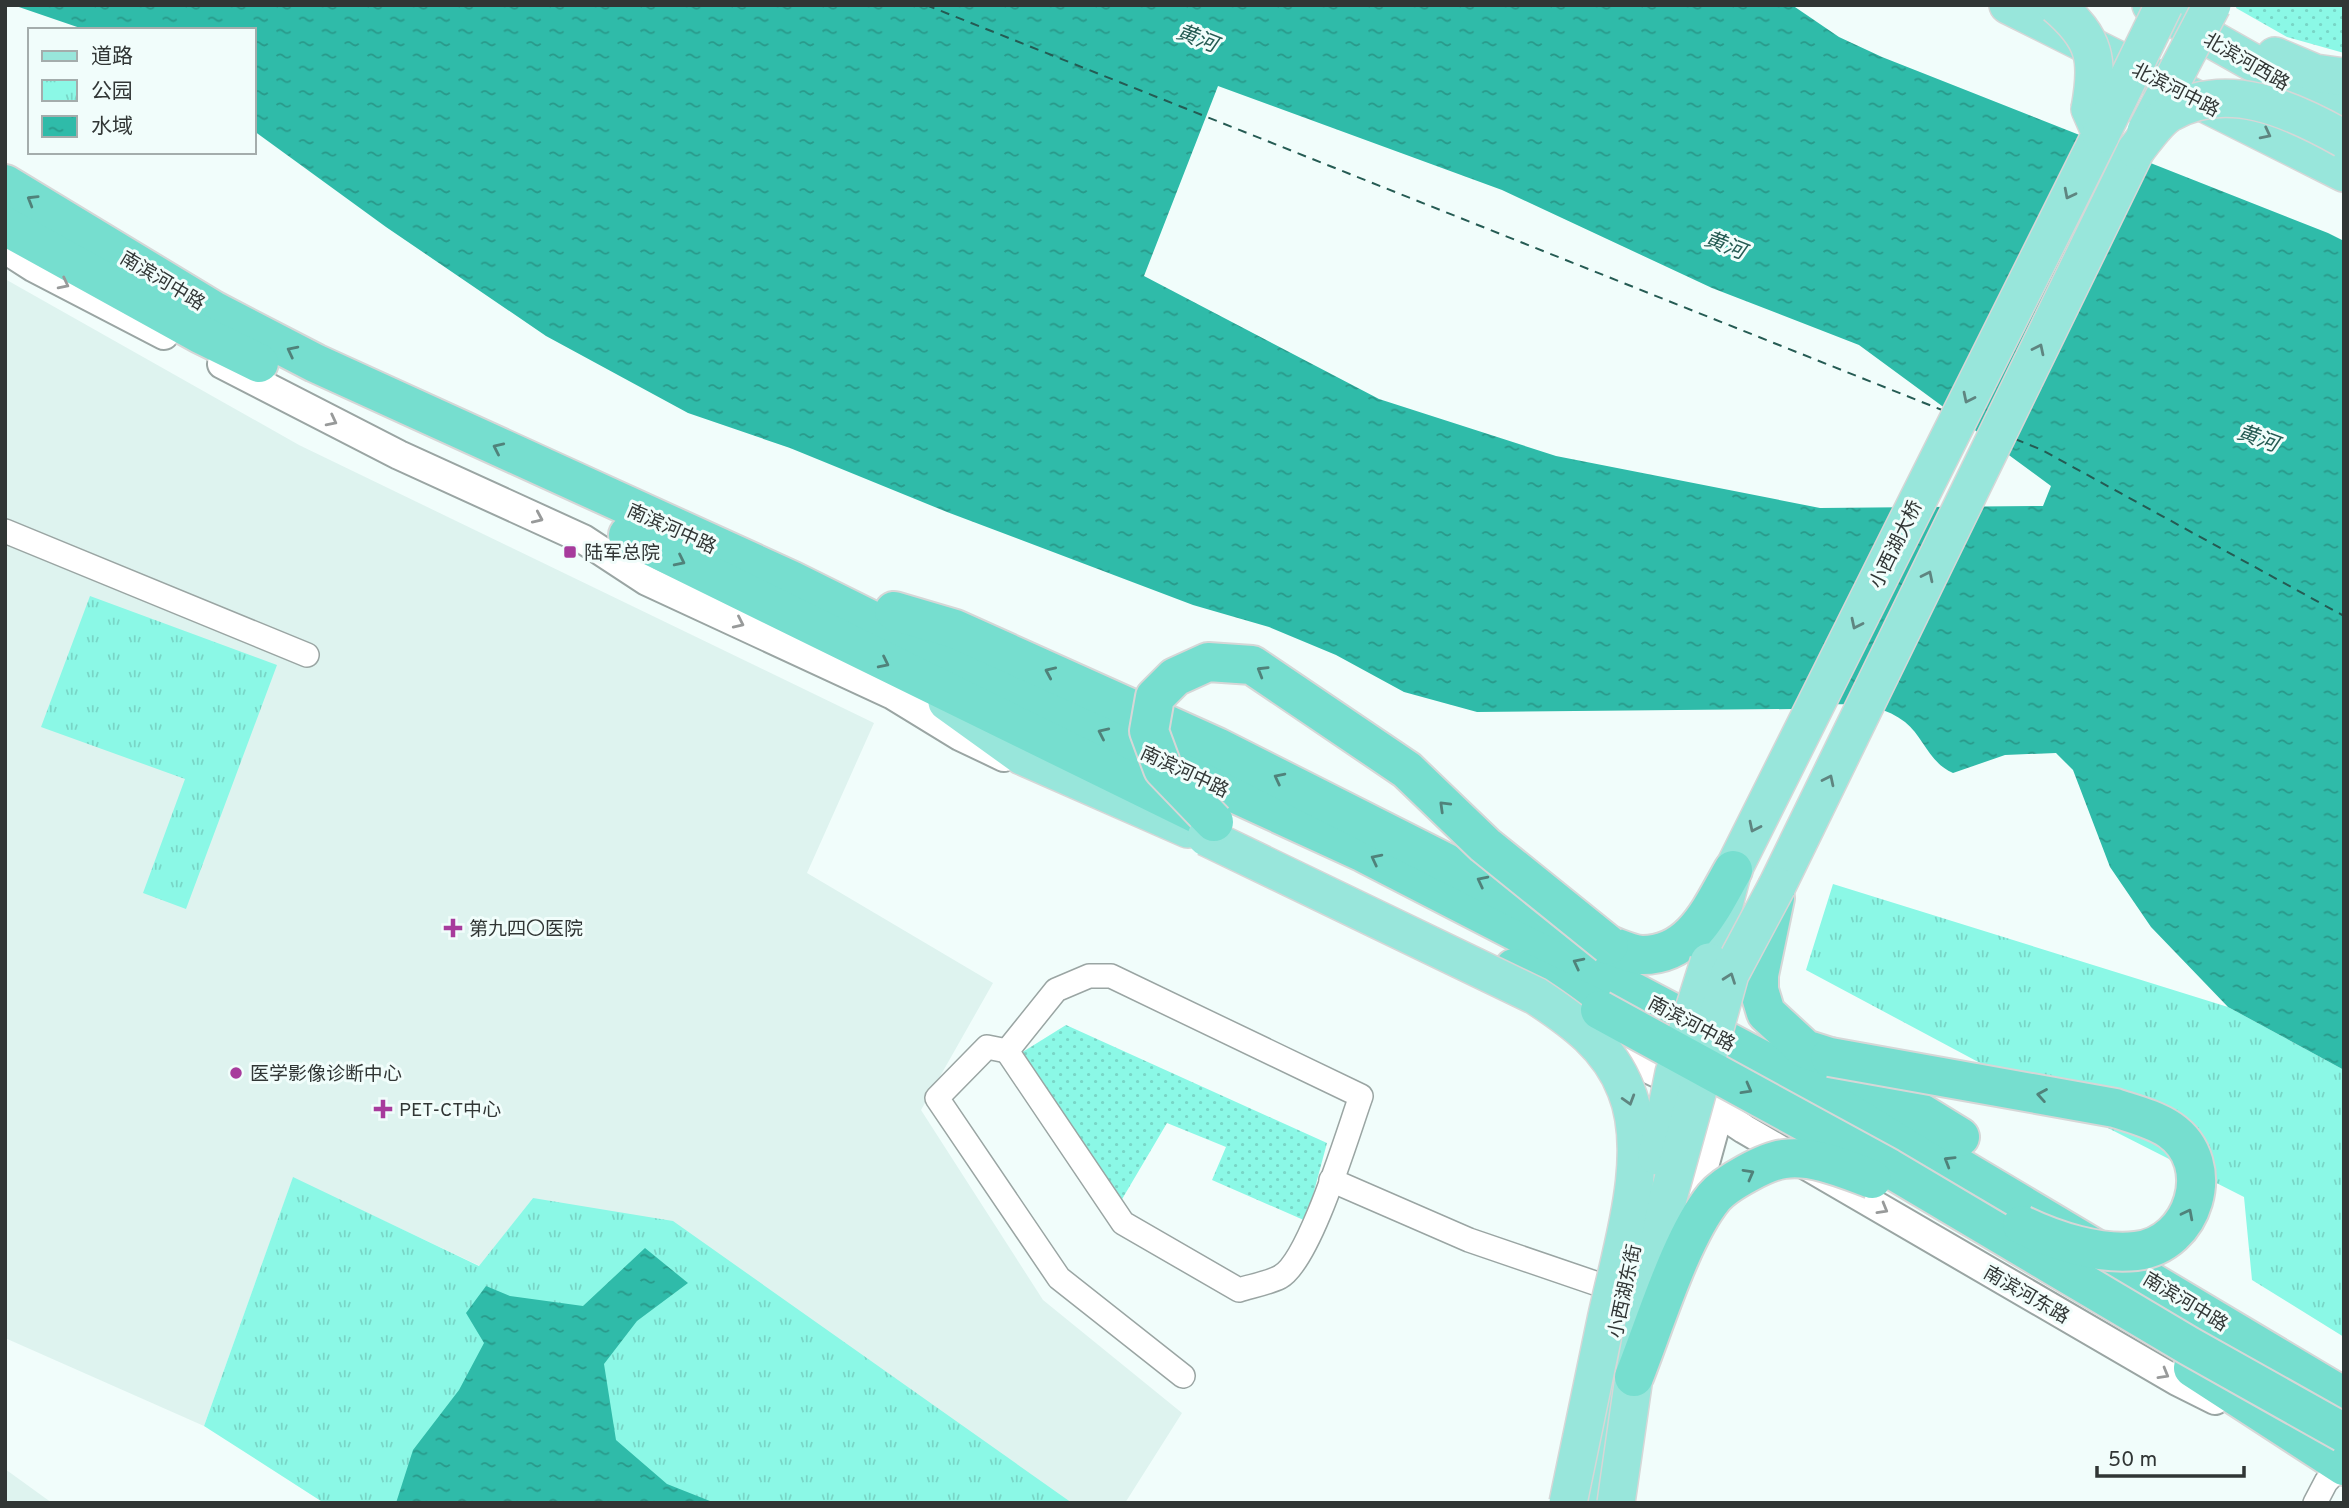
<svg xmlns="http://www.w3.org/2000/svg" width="2349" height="1508" font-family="Overpass,'Noto Sans SC',sans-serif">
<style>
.built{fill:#def3ef}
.grass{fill:url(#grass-dots)}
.park{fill:url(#park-tufts)}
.water{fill:url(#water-ripples);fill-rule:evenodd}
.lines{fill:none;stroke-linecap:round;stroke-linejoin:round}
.ferry{stroke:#255b53;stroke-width:2;stroke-dasharray:9 7;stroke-linecap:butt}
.minor-casing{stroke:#9aa5a3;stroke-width:26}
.tertiary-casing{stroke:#9aa5a3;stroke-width:32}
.primary-casing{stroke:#d6d7d7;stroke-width:40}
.trunk-casing{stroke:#d6d7d7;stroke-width:42}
.minor{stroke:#fff;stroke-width:23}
.tertiary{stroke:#fff;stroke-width:28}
.primary{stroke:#98e6db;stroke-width:37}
.trunk{stroke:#76decf;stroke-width:38}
.primary-bridge-casing{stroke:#d6d7d7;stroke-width:40;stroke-linecap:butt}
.trunk-bridge-casing{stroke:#d6d7d7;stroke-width:42;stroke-linecap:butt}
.primary-bridge{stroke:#98e6db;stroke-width:37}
.trunk-bridge{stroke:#76decf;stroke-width:38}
.oneway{stroke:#5f8580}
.oneway2{stroke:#50827a}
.oneway3{stroke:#989a9a}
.poi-dot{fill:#a73b9c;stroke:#f1fdfb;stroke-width:2.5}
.labels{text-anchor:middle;stroke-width:6;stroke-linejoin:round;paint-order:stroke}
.street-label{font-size:19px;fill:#313635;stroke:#f1fdfb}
.poi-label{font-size:19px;fill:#313635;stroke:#f1fdfb;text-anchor:start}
.water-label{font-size:21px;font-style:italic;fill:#255b53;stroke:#f1fdfb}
</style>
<defs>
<pattern id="grass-dots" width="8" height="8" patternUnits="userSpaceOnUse" patternTransform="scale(1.75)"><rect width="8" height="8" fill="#8bf8e6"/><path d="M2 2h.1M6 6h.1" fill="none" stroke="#78d5c6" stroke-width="1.8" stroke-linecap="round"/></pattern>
<pattern id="park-tufts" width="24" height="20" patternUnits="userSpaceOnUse" patternTransform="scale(1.75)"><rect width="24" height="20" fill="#8bf8e6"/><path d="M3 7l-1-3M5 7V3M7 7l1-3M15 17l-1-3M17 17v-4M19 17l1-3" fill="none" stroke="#78d5c6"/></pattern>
<pattern id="water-ripples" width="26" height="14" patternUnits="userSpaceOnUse" patternTransform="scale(1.75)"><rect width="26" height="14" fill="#2fbba9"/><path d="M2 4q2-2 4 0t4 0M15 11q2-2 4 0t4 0" fill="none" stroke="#29998a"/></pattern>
</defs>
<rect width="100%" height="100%" fill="#f1fdfb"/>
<g class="built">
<polygon points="5,279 299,445 874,723 807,873 993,983 921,1110 1043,1300 1182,1413 1125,1503 1015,1503 533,1198 480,1266 293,1178 204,1426 5,1338"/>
<polygon points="5,1469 52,1503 5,1503"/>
</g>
<g class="grass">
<polygon points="2237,5 2344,5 2344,53 2287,37 2236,8"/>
<polygon points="1066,1025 1327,1143 1306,1221 1212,1180 1226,1147 1167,1123 1118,1206 1021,1053"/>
</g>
<g class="park">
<polygon points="90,596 277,665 186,909 143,893 185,779 41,727"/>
<polygon points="1833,884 2228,1007 2344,1070 2344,1337 2252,1280 2244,1197 1982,1064 1806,970"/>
<polygon points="293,1177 479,1266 533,1198 673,1221 1072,1503 324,1503 204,1426"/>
</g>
<g class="water">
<path d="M 13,5 L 1792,5 L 1839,37 L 1882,57 L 2328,233 L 2344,241 L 2344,1070 L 2228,1007 L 2151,927 L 2110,867 L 2073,770 L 2056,753 L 2005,755 L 1953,773 C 1928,762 1924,737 1905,722 C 1874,697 1828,704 1793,709 L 1477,712 L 1404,692 L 1336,655 L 1269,627 L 1193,605 L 947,512 L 790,448 L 688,413 L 546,336 L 386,227 L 254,131 L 254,30 L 86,30 ZM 1218,86 L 1502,190 L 1712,288 L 1859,345 L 2051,486 L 2043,506 L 1820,508 L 1556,456 L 1379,399 L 1144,276 Z"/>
<polygon points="645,1248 688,1283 637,1321 604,1364 616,1440 667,1484 715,1503 396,1503 413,1450 459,1390 484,1343 466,1313 486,1286 510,1296 583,1306"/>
</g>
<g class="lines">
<g class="ferry">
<polyline points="926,5 1942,410"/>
<polyline points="2015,439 2042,450 2344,616"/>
</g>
<defs>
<g id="minor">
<polyline points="5,531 307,655"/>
<path d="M 1089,976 L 1111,976 L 1361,1096 C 1348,1132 1310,1261 1280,1277 C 1268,1283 1252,1286 1239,1290 L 1123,1223 L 1007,1051 L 1056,990 Z"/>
<polyline points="1007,1051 987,1047 937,1098 1059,1278 1183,1376"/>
<polyline points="1331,1180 1469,1240 1624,1293"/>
<polyline points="2315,1503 2326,1482 2342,1465"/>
</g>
<g id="tertiary">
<polyline points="5,249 33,267 164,335"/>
<polyline points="222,364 399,455 583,539 647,581 893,695 960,736 1004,757"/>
<polyline points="1598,1045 1668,1078 1744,1129 2177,1381 2215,1400"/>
<polyline points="1689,1221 1719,1112"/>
</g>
<g id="primary">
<polyline points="2008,5 2344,173"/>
<polyline points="2151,5 2344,114"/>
<polyline points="2275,56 2315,73 2344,77"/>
<polyline points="947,702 1022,756 1188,829"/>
<polyline points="1777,886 2136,150"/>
<polyline points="1709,962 1733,870 2101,134 2090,109"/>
<polyline points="1587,1503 1612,1392"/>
</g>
<g id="trunk">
<polyline points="5,184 213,310 315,363 791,580 1040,704 1364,853 1639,995 1905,1135 2344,1397"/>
<polyline points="5,226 200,334 259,363"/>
<polyline points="628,535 1211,821"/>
<path d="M 894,611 L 955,629 L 1217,747 L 1609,945 C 1618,948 1631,954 1641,955 C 1692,956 1711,908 1733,870"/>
<polyline points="1775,898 1759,975 1759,990 1766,1013 1805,1049 1830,1057 1960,1137"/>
<polyline points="1514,968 1600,1010"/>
<polyline points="2193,1368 2344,1466"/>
</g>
</defs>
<use href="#minor" class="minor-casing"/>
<use href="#tertiary" class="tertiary-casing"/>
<use href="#primary" class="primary-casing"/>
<use href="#trunk" class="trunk-casing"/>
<use href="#minor" class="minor"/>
<use href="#tertiary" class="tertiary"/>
<use href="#primary" class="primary"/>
<use href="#trunk" class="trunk"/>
<defs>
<g id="primary-bridge">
<path d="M 2056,5 C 2096,39 2099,60 2090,109"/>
<polyline points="2146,131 2212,5"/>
<polyline points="2101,134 2164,5"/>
<path d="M 2136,150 C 2145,139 2156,122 2168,114 C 2226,79 2291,109 2344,139"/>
<path d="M 1206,837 L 1536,996 C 1574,1021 1609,1046 1626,1090 C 1653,1156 1620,1253 1606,1320 C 1593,1381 1581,1442 1568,1503"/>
<polyline points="1657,1156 1674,1073 1709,962"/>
<polyline points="1616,1503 1634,1377 1668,1198 1730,974 1777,886"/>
</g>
<g id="trunk-bridge">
<polyline points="1214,822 1163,769 1149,731 1155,697 1175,677 1208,662 1252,665 1407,770 1485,845 1609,945"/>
<polyline points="1600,1010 1889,1168 2189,1346 2344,1433"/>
<path d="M 1830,1057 L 2115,1108 C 2133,1114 2154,1119 2170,1130 C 2219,1164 2194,1245 2136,1251 C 2099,1255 2055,1241 2022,1225"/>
<path d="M 1634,1377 C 1654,1327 1681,1237 1714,1197 C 1726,1183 1766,1161 1784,1159 C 1814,1155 1845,1169 1872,1179"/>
</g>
</defs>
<use href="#primary-bridge" class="primary-bridge-casing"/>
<use href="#trunk-bridge" class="trunk-bridge-casing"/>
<use href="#primary-bridge" class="primary-bridge"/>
<use href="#trunk-bridge" class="trunk-bridge"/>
</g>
<defs><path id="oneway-chevron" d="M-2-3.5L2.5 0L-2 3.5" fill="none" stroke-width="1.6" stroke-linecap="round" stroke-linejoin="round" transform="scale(1.75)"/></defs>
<g class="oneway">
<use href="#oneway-chevron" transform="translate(2266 134) rotate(27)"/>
<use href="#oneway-chevron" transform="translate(2069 194) rotate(117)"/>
<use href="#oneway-chevron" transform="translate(2039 349) rotate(-64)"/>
<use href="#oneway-chevron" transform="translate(1968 398) rotate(116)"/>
<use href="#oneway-chevron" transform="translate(1928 576) rotate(-64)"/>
<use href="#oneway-chevron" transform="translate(1856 624) rotate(116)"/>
<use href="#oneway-chevron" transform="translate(1829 780) rotate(-64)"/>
<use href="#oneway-chevron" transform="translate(1754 827) rotate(116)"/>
<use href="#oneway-chevron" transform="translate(1730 978) rotate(-70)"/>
<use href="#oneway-chevron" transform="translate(1629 1100) rotate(73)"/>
</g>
<g class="oneway2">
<use href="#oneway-chevron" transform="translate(32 200) rotate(-149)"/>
<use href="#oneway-chevron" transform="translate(292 351) rotate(-153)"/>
<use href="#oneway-chevron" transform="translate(498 448) rotate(-155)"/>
<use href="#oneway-chevron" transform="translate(680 561) rotate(26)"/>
<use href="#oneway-chevron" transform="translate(884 663) rotate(26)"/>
<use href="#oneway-chevron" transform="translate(1262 671) rotate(-149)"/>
<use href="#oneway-chevron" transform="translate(1050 672) rotate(-156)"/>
<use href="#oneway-chevron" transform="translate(1103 733) rotate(-155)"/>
<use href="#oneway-chevron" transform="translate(1279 778) rotate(-153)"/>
<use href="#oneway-chevron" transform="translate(1444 806) rotate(-136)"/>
<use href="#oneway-chevron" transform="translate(1376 859) rotate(-153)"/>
<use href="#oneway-chevron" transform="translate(1482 881) rotate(-153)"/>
<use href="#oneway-chevron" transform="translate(1578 963) rotate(-153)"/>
<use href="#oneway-chevron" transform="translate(1747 1089) rotate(29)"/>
<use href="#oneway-chevron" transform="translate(2042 1095) rotate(-170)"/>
<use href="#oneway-chevron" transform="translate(1949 1161) rotate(-149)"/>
<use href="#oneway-chevron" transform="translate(1749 1174) rotate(-29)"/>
<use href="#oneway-chevron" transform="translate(2188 1214) rotate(-63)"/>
</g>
<g class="oneway3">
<use href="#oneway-chevron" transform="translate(64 284) rotate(27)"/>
<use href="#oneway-chevron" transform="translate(332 421) rotate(27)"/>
<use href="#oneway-chevron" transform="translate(538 518) rotate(24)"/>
<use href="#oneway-chevron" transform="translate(739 623) rotate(25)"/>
<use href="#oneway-chevron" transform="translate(1883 1209) rotate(30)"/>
<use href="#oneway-chevron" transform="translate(2164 1374) rotate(30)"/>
</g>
<g class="poi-dot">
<rect x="563" y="545" width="14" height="14" rx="3.5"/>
<path d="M449.5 917.5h7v7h7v7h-7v7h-7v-7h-7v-7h7z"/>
<circle cx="236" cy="1073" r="7"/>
<path d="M379.5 1098.5h7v7h7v7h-7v7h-7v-7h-7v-7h7z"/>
</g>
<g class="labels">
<g class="street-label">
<text transform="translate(2247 61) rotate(30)" y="7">北滨河西路</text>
<text transform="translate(2176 89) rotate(27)" y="7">北滨河中路</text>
<text transform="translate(163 280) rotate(31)" y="7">南滨河中路</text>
<text transform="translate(672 528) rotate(24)" y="7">南滨河中路</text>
<text transform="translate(1895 544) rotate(-64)" y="7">小西湖大桥</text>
<text transform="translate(1185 771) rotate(25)" y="7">南滨河中路</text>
<text transform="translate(1692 1023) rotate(28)" y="7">南滨河中路</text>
<text transform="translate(1624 1291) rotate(-78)" y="7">小西湖东街</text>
<text transform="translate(2027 1294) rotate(30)" y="7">南滨河东路</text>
<text transform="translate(2186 1301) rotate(31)" y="7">南滨河中路</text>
</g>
<g class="poi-label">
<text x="584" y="559">陆军总院</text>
<text x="469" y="935">第九四〇医院</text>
<text x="250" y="1080">医学影像诊断中心</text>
<text x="399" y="1116">PET-CT中心</text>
</g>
<g class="water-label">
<text transform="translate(1197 38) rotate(21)" y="7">黄河</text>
<text transform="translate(1725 245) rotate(21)" y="7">黄河</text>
<text transform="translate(2258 438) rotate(20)" y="7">黄河</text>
</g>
</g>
<rect width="2349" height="1508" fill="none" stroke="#313635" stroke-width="14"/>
<rect x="28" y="28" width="228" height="126" fill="#f1fdfb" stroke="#a4adac" stroke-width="2"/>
<rect x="42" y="51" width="35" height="10" fill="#98e6db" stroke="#a4adac" stroke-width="2"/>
<text x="91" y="63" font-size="21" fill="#313635">道路</text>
<rect x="42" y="80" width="35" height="21" fill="url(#park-tufts)" stroke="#a4adac" stroke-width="2"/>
<text x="91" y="98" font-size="21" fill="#313635">公园</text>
<rect x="42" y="116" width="35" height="21" fill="url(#water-ripples)" stroke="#a4adac" stroke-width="2"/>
<text x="91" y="133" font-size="21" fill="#313635">水域</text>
<path d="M2097 1466v10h147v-10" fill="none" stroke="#313635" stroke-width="3.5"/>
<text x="2108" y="1466" font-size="21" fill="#313635" stroke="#f1fdfb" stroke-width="5" paint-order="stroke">50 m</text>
</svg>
